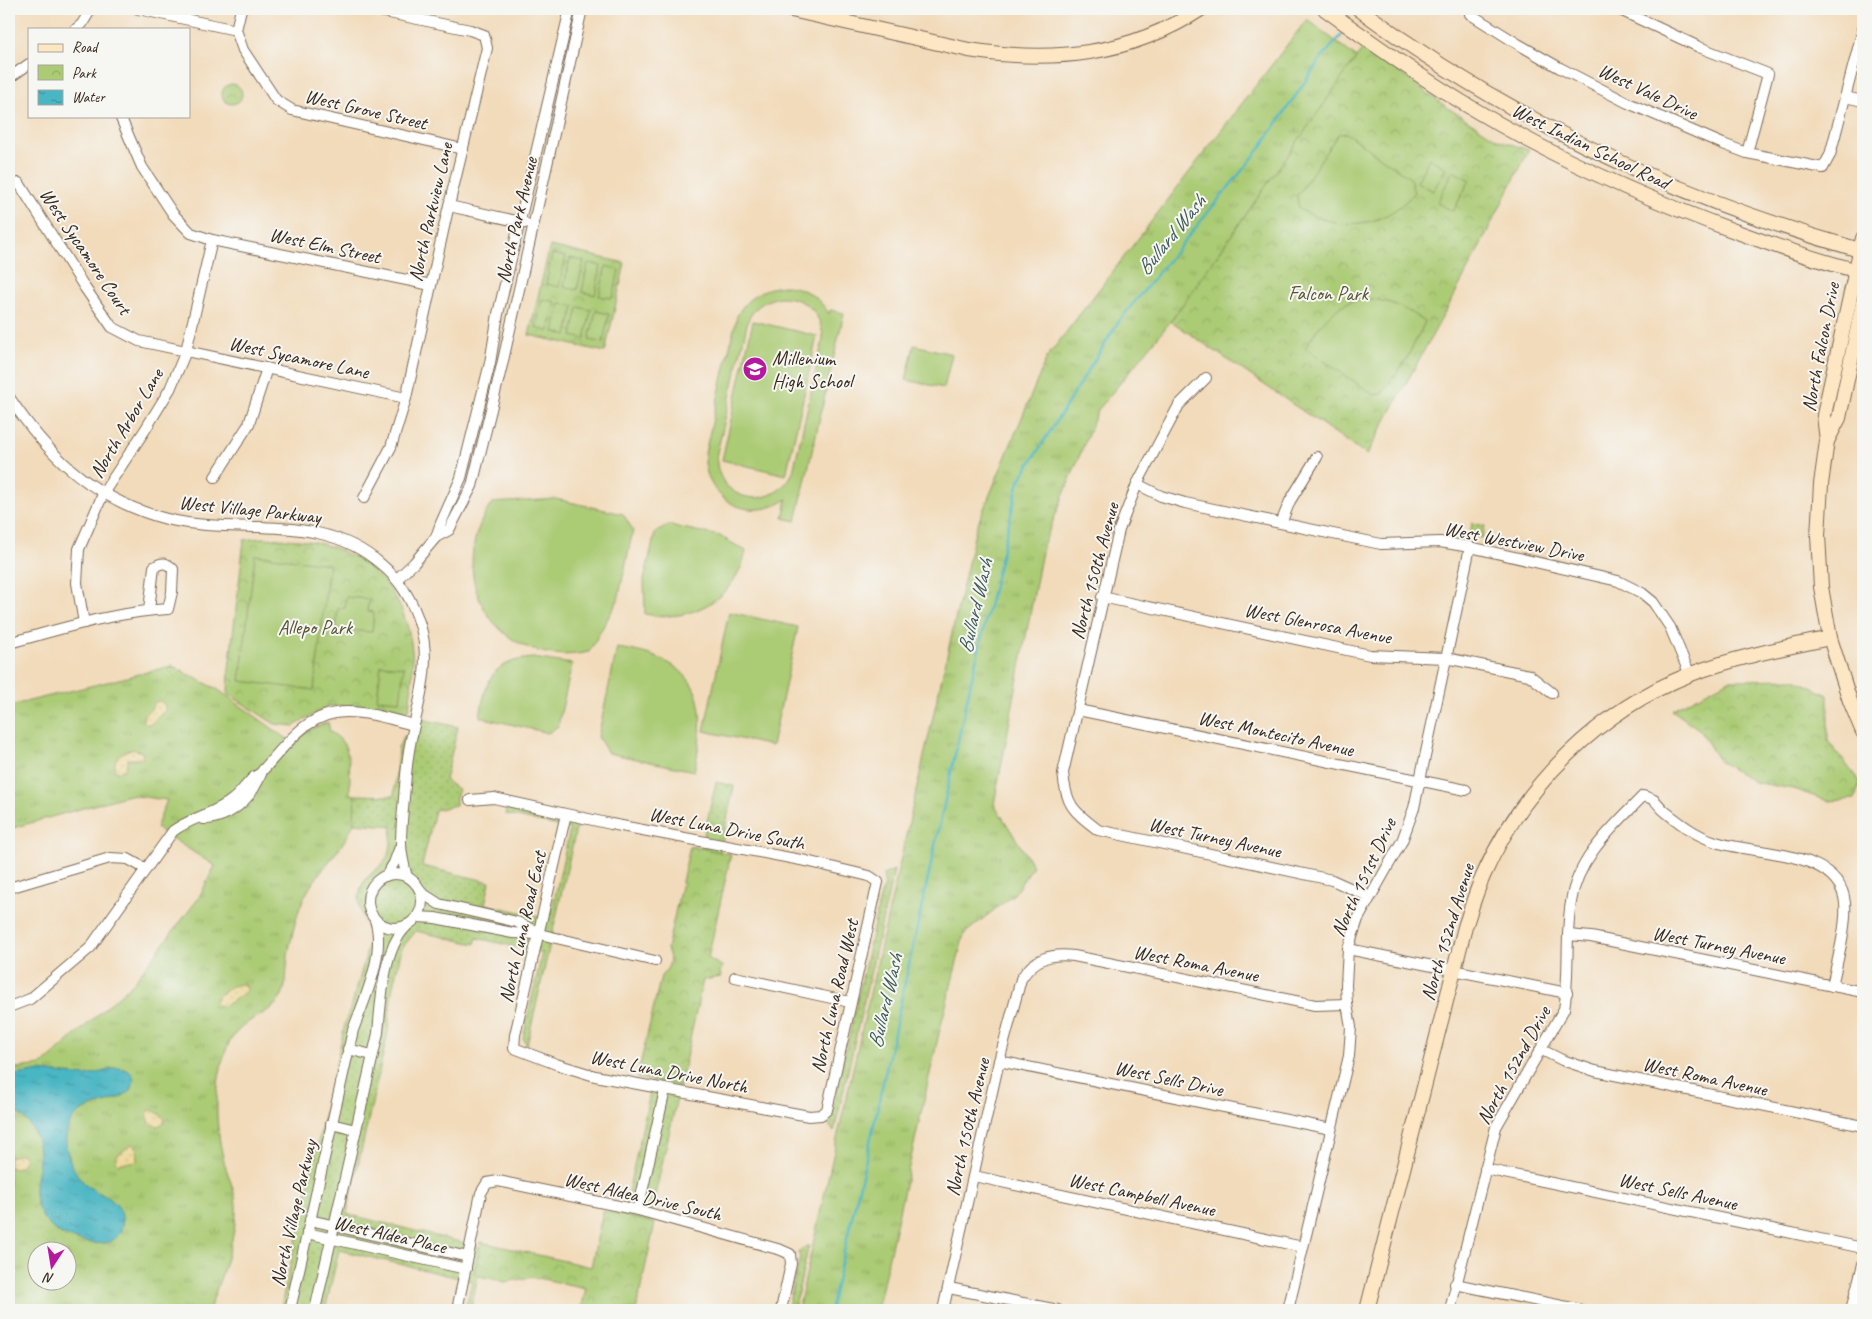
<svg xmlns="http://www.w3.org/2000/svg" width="1872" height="1319" font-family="Caveat,sans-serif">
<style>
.grass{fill:url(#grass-tufts);stroke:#737a49;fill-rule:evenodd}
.sand{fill:url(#sand-dots);stroke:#94825e}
.park{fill:url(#park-crowns);stroke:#737a49}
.garden{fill:url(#garden-dots);stroke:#737a49}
.pitch{fill:#abcb74;stroke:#737a49;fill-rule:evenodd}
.water{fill:url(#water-ripples);stroke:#427070}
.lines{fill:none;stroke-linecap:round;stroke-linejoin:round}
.stream{stroke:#49b6c3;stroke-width:2.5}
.street-casing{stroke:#7b6855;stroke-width:12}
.secondary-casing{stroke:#7b6855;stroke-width:16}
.street{stroke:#fff;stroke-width:10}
.secondary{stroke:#fce6c4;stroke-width:14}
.labels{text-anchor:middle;stroke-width:4;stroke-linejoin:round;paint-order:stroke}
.street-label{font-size:20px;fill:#3b2a1e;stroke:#f6f6f2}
.park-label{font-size:20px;fill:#575234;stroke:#f6f6f2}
.poi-label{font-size:20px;fill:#3b2a1e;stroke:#f6f6f2;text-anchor:start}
.water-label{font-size:21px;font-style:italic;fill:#405b58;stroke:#f6f6f2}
</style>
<defs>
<pattern id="grass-tufts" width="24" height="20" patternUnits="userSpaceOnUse" patternTransform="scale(1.25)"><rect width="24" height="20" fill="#abcb74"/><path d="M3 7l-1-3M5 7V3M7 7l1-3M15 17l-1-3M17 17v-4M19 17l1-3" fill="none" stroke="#94ae64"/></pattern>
<pattern id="sand-dots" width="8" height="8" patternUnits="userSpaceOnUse" patternTransform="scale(1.25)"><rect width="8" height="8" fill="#eeda9e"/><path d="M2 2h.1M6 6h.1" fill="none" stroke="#cdbb88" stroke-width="1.8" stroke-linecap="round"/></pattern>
<pattern id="park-crowns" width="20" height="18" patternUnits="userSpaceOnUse" patternTransform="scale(1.25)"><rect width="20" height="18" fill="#abcb74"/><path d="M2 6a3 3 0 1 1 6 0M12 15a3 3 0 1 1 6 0" fill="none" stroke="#94ae64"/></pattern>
<pattern id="garden-dots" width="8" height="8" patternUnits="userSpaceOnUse" patternTransform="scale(1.25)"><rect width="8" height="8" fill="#abcb74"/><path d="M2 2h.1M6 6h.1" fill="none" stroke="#94ae64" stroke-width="1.8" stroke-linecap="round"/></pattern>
<pattern id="water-ripples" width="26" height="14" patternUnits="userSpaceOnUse" patternTransform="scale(1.25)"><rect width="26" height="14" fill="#49b6c3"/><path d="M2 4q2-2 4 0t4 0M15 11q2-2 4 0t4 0" fill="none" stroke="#3e949e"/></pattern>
</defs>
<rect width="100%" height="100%" fill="#f6f6f2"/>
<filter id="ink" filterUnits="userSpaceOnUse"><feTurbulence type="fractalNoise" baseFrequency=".02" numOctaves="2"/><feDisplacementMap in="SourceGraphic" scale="10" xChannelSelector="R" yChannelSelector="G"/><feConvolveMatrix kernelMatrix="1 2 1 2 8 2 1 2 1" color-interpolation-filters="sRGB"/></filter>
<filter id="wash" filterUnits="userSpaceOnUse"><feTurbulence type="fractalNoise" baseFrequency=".0096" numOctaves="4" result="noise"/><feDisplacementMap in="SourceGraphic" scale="20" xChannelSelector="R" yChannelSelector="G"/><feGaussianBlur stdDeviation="1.12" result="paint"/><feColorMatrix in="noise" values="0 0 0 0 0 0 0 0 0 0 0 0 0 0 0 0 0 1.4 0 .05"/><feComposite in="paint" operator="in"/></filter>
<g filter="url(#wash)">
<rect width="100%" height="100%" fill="#f2dbbb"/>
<g class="grass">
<polygon points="1307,19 1357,58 1171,321 1098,410 1043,546 994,804 1033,866 1014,894 964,934 939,1033 877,1310 798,1310 976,528 1047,357"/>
<path d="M 172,666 L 217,689 L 293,743 L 307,731 L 328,722 L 330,732 C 354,744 349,770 350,794 L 355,795 C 355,803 357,817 353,825 C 340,855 311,876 300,907 C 295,922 291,939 288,955 C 286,969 288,986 280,999 C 273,1009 263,1013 253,1019 C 240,1026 229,1039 225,1053 C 214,1086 215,1124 223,1157 C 226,1173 235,1188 236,1205 C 238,1234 219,1282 209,1310 L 9,1310 L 9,1069 L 42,1065 L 133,983 L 198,899 L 215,866 L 156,828 L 167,800 L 129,795 L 9,829 L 9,706 ZM 38,1252 L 68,1252 L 68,1282 L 38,1282 Z"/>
</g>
<g class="sand">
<polygon points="160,701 165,705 165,712 158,716 152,724 146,724 143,721 144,715 151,709 155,702"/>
<path d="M 133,749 L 142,752 L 143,755 L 141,759 L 128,759 L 125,769 L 118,772 L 115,771 C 112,758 122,751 133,749 Z"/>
<path d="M 242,984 L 247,987 L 245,993 L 224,1006 L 216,1005 L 215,1002 L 217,996 C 227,991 229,985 242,984 Z"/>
<path d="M 149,1110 C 155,1110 162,1115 165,1120 L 163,1124 L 157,1126 L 150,1124 L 147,1114 Z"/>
<polygon points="132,1144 135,1145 138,1154 137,1161 118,1164 115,1157"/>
<polygon points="21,1154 25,1157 22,1165 15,1169 9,1167 9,1157"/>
</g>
<g class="park">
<polygon points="1364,47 1448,108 1499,140 1529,150 1462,281 1367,455 1171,321"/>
<circle cx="232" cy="94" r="10"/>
<polygon points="550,246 625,263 605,352 529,335"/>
<polygon points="1472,523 1485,526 1482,538 1470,535"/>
<path d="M 262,538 C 279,539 298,539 315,542 C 370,555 406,593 412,650 C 414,669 411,690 409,710 L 399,714 L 364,706 L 328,706 L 294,726 L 275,724 L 228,694 L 229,669 L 244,540 Z"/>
<polygon points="1795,679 1828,695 1828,741 1860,782 1855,799 1828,801 1793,789 1754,782 1719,761 1700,730 1672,710 1729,680"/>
<path d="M 690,846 L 731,854 L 708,958 L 723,967 L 720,971 L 721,977 L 703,980 L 680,1085 L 637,1078 L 661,976 C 670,967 672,960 667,949 Z"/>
<polygon points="603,1211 655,1223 636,1310 581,1310 586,1288 533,1277 505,1282 474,1275 481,1242 591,1267"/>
</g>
<g class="garden">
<path d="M 421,719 L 458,727 L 445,780 L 459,790 L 456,797 L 456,805 L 435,810 L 422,866 L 490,882 L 485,904 L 550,919 L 570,829 L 505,814 L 507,808 L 577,825 L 527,1045 L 523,1038 L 542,953 L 477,938 L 475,944 L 416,931 L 402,948 L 391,995 L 388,1032 L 347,1214 L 480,1247 L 474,1274 L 478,1276 L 471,1310 L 465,1310 L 472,1281 L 339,1250 L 325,1310 L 280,1310 L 346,1020 C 354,999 360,979 365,958 C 366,952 369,945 369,939 C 370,922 355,914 360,891 C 364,874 381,870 388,856 C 392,847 391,835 392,826 L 354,823 L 355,795 L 394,796 L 398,748 L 404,736 L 417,738 Z"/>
<polygon points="716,782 734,786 720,852 701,848"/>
<polygon points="894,870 834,1132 828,1123 833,1115 833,1107 881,894 885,887 883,875"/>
<polygon points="653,1080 680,1085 649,1222 623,1215"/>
<polygon points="809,1245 794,1310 787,1310 800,1258 798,1252"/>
</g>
<g class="pitch">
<path d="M 1346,133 L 1410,178 L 1414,193 C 1382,230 1340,231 1299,209 L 1297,196 L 1338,134 Z"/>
<polygon points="1429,158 1446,168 1433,191 1417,182"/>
<polygon points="1453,171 1470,180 1453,211 1437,203"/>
<polygon points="552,254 566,257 559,287 546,284"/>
<polygon points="570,258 584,261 577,290 564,287"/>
<polygon points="588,263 601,266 595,295 582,292"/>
<polygon points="606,266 619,270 613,298 599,296"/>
<path d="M 785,286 C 804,287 819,297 829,314 L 830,310 L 844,313 L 796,521 L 783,518 L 787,499 C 749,525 702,499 705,453 L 737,316 C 747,297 763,287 785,286 ZM 781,297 C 806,297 822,314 823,339 L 793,472 C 773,515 712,501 717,453 L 748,320 C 755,306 766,299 781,297 Z"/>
<polygon points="542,299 556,302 549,331 536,328"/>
<path d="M 1372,299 C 1397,303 1404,308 1425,322 L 1406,360 L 1381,394 L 1374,395 L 1305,348 C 1315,331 1330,310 1349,302 C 1355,299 1365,300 1372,299 Z"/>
<polygon points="560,303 574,306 567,335 554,332"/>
<polygon points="578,307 591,310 585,339 572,336"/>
<polygon points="596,311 609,314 603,343 589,340"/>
<polygon points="753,321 817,336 786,475 722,460"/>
<polygon points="914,345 952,354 944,388 906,380"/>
<path d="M 556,499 L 623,514 L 633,530 L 618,600 L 589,652 C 499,672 439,578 492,503 Z"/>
<path d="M 668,525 L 720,536 L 746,551 C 736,598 691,624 645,614 L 644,580 L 655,533 Z"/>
<polygon points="255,555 329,564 314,690 240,681"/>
<polygon points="346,597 369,599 367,611 374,612 372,632 336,629 338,608 345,608"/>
<polygon points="729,612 798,627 772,746 704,731"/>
<path d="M 617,648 C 698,659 711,696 694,771 L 608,753 L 598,737 Z"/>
<path d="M 533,658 L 572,664 L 558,726 L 548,733 L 480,717 C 486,680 491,661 533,658 Z"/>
<polygon points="381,665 404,667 400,701 377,699"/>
</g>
<path class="water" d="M 116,1068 C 124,1068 132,1070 134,1079 L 132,1088 C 115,1109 78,1099 68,1128 C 61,1146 73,1175 88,1186 C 98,1194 112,1196 119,1208 C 122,1213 123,1220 122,1226 C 117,1250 91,1244 74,1239 C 52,1233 37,1217 35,1194 C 34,1181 39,1169 39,1157 C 40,1136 28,1116 9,1109 L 9,1076 L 40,1071 L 86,1076 Z"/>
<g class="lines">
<polyline class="stream" points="830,1310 872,1133 970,686 1019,481 1119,321 1259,150 1319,61 1346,30"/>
</g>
</g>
<g filter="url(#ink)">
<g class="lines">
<defs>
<g id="street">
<polyline points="138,9 236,30"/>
<polyline points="241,9 236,30 243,50 276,100 292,110 463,149"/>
<polyline points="1474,9 1470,14 1518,44 1560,68 1628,103 1723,144 1747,153 1823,168 1830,155 1863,29"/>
<polyline points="1618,9 1699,47 1768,74 1747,153"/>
<polyline points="76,29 82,24 91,9"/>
<polyline points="9,78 29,64"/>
<polyline points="1845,97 1863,101"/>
<polyline points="120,116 142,167 173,214 191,233 212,240 431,285"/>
<polyline points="19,183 85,288 112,327 139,341 406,398"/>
<polyline points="449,206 525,223"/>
<path d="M 1206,378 L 1179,405 L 1137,484 L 1119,530 L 1063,773 C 1066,805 1073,811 1098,830 L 1332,880 L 1370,897"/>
<path d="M 9,397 C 47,454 89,495 156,516 C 233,540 317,507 382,565 C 401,581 413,602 420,625 C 433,666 417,705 410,745 C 406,766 405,788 403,809 C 402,820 401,832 401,843 C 401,854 404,866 407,877"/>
<polyline points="215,477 249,424 267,368"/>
<polyline points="1137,484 1161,496 1185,503 1381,544 1440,542 1470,547 1618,581 1642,593 1653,602 1670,627 1690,675"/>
<polyline points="364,498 391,447 406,398 446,218 487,48 484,35 470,30 370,9"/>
<polyline points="1281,523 1290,501 1317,457"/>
<polyline points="436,537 441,523 461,478 490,363 498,314 570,9"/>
<polyline points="397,579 414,563 436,537 449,530 472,486 502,365 582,9"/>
<polyline points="1102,597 1370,655 1446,658 1529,675 1552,693"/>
<polyline points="84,623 77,583 79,549 104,492 145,430 170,389 186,351 212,240"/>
<path d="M 9,643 C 61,629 114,612 168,609 L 172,592 L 173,569 C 166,562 162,562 154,567 L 149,610"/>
<polyline points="1078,710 1466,790"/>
<polyline points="470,800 494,798 611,824 806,861 869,876 878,882 827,1110 821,1115 809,1116 595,1076 556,1064 514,1048 515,1035 566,814"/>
<path d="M 203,819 C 229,819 252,798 261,774"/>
<circle cx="395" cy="901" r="27"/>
<polyline points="386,876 394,863 400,847"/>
<polyline points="9,888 110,858 128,859 146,869"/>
<polyline points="422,893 439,904 517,922 538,933"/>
<polyline points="418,917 435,918 513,933 539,934 655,961"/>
<polyline points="1568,935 1591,937 1863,992"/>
<polyline points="1348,949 1567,993"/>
<polyline points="735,977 850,1002"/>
<path d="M 9,1007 L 30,999 L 90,948 L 173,831 C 191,817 216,814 233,799 C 241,793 247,783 254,777 C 258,775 261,774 263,770 C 287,744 307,712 347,712 C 370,712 393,720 414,725"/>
<polyline points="348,1049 372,1055"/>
<polyline points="1542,1050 1562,1060 1595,1071 1863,1126"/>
<polyline points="999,1061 1331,1129"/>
<polyline points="331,1124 356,1130"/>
<polyline points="1485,1169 1863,1248"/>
<polyline points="974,1176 1303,1247"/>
<polyline points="638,1210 665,1090"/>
<polyline points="310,1220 468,1257"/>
<polyline points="307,1233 466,1269"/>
<polyline points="1455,1284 1582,1310"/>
<polyline points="949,1288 1058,1310"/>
<path d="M 290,1310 L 353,1030 C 365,998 386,953 375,920"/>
<path d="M 315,1310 L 378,1033 C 381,1002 383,949 406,927"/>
<polyline points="457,1310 481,1193 487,1183 498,1181 638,1210 781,1250 790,1254 791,1264 781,1310"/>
<path d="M 943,1310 L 999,1061 L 1021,979 C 1034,958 1051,953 1074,956 L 1315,1005 L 1347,1004"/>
<polyline points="1288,1310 1349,1056 1351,1027 1347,1004 1346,985 1348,949 1358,919 1402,841 1414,808 1470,547"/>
<path d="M 1450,1310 L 1496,1127 L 1564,1009 C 1570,974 1565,937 1571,902 C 1577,858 1614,826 1643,796 C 1660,800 1655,804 1667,813 C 1682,825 1697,836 1716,842 C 1754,855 1840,849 1845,903 C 1847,926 1837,962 1832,986"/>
<polyline points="1851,1310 1863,1264"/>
</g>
<g id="secondary">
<path d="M 787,9 L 969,50 C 1052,63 1129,56 1201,9"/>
<path d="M 1325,9 C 1369,41 1413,72 1460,101 C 1548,155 1643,198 1740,233 C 1781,248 1821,262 1863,272"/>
<path d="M 1359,9 C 1511,121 1682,200 1863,251"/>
<polyline points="1863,238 1824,415 1827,441 1821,484 1818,536 1821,587 1830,638 1850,701 1863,732"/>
<polyline points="1827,441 1839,418 1863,303"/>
<path d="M 1367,1310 L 1465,927 C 1471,909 1476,891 1484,874 C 1524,784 1600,710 1691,674 C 1736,657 1783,648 1830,638"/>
</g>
</defs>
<use href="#street" class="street-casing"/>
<use href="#secondary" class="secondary-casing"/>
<use href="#street" class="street"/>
<use href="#secondary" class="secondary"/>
</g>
</g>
<defs>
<symbol id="school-disc" viewBox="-11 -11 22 22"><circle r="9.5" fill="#b5179e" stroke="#f6f6f2"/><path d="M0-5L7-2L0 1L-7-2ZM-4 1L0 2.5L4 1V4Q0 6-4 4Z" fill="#fff"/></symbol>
</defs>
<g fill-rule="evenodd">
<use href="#school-disc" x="741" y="355" width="28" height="28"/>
</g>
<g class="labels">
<g class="street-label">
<text transform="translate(1648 91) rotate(25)" y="7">West Vale Drive</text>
<text transform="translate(366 109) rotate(13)" y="7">West Grove Street</text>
<text transform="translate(1591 146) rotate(26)" y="7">West Indian School Road</text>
<text transform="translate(430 212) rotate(-77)" y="7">North Parkview Lane</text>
<text transform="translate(516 220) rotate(-77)" y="7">North Park Avenue</text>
<text transform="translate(325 245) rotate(12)" y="7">West Elm Street</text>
<text transform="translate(86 251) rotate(56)" y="7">West Sycamore Court</text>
<text transform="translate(1820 347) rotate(-79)" y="7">North Falcon Drive</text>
<text transform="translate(299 357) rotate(12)" y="7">West Sycamore Lane</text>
<text transform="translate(126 423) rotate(-59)" y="7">North Arbor Lane</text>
<text transform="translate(250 509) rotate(6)" y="7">West Village Parkway</text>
<text transform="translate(1514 541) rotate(11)" y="7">West Westview Drive</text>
<text transform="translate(1094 571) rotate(-75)" y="7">North 150th Avenue</text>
<text transform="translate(1318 623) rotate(11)" y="7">West Glenrosa Avenue</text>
<text transform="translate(1276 733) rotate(12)" y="7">West Montecito Avenue</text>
<text transform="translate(727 828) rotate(11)" y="7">West Luna Drive South</text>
<text transform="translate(1215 837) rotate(12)" y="7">West Turney Avenue</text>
<text transform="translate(1363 877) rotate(-65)" y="7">North 151st Drive</text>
<text transform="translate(522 927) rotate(-77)" y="7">North Luna Road East</text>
<text transform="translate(1447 932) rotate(-73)" y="7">North 152nd Avenue</text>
<text transform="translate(1719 945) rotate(11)" y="7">West Turney Avenue</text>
<text transform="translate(1196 963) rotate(11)" y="7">West Roma Avenue</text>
<text transform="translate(834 996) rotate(-77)" y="7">North Luna Road West</text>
<text transform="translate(1513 1065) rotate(-61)" y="7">North 152nd Drive</text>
<text transform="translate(669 1071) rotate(11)" y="7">West Luna Drive North</text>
<text transform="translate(1705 1076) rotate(12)" y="7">West Roma Avenue</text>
<text transform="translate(1169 1078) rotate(12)" y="7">West Sells Drive</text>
<text transform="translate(967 1127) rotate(-77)" y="7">North 150th Avenue</text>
<text transform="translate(1678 1191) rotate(12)" y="7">West Sells Avenue</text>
<text transform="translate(1142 1194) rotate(12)" y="7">West Campbell Avenue</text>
<text transform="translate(643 1196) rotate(13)" y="7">West Aldea Drive South</text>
<text transform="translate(293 1213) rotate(-77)" y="7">North Village Parkway</text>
<text transform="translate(390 1234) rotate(13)" y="7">West Aldea Place</text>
</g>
<g class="park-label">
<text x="1328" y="300">Falcon Park</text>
<text x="315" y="634">Allepo Park</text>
</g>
<g class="poi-label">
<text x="772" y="365">Millenium<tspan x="772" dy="23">High School</tspan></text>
</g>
<g class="water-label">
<text transform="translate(1171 235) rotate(-51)" y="7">Bullard Wash</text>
<text transform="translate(975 606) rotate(-77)" y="7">Bullard Wash</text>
<text transform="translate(885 1001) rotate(-77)" y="7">Bullard Wash</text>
</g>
</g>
<rect width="1872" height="1319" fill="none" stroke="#f6f6f2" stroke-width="30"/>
<rect x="28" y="28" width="162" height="90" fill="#f6f6f2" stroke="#aba49d"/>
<rect x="38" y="44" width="25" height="8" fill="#fce6c4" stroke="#aba49d"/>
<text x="72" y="52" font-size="15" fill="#3b2a1e">Road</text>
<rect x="38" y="65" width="25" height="15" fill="url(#park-crowns)" stroke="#aba49d"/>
<text x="72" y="78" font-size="15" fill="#3b2a1e">Park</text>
<rect x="38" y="90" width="25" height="15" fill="url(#water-ripples)" stroke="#aba49d"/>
<text x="72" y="102" font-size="15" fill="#3b2a1e">Water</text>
<g transform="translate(52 1266) rotate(192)"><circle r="24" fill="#f6f6f2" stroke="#aba49d"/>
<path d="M0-4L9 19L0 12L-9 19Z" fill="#b5179e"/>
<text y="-8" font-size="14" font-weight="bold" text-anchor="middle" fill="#3b2a1e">N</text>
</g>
</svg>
